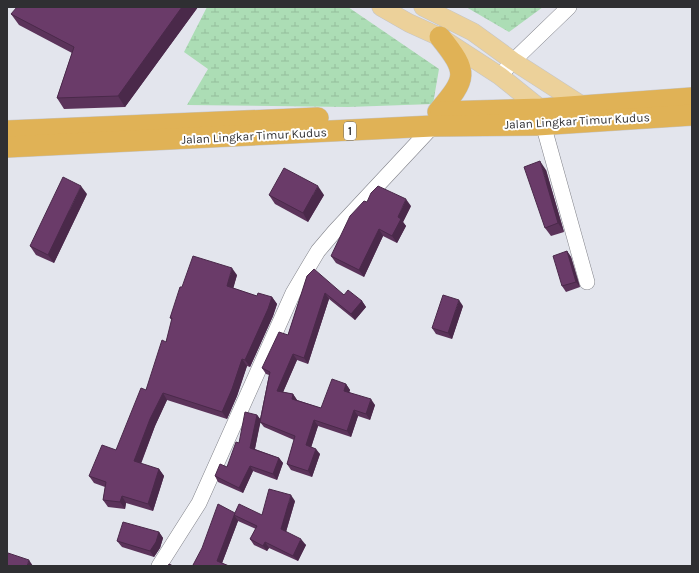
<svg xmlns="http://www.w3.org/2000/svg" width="699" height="573" font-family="Karla,sans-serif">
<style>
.wetland{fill:url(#wetland-marsh)}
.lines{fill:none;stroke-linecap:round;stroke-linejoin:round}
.minor-casing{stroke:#82838a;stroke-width:16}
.major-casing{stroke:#c5c5c6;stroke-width:19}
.highway-casing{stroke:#c5c5c6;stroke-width:22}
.minor{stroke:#fff;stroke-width:15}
.major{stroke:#ecd19a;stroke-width:18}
.highway{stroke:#e0b256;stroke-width:21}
.wall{fill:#5b335a}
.shaded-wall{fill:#4a294a}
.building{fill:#6a3b69;stroke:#4a294a}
.labels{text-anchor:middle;stroke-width:4;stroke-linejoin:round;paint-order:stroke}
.shield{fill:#fff;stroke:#6d6d70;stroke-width:1}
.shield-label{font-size:11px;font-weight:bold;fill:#2f2f32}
.street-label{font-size:12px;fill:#2f2f32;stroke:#fff}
</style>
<defs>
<pattern id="wetland-marsh" width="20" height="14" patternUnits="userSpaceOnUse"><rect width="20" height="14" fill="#acddb5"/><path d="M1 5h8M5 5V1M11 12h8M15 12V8" fill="none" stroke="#94be9c"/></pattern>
</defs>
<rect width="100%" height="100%" fill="#e3e5ed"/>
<g class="wetland">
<polygon points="207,7 348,7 439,69 433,104 348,107 187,105 208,69 184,52"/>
<polygon points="466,7 543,7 509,32"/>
</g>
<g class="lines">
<defs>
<g id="minor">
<polyline points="500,76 513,61 569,7"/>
<polyline points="543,124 587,282"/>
<polyline points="159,566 199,503 293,293 306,271 318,251 335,231 433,126 435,121"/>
</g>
<g id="major">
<polyline points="381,7 409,23 440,37 500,76 541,109 542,118"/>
<polyline points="423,7 473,32 513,61 583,106 583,113"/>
</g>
<g id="highway">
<path d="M 438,112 C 467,78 469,73 440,37"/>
<polyline points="441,112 541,109 692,98"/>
<polyline points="7,131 318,118"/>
<polyline points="7,147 433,126 537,125 692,115"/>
</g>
</defs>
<use href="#minor" class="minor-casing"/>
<use href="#major" class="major-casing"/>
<use href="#highway" class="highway-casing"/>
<use href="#minor" class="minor"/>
<use href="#major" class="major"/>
<use href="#highway" class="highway"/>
</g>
<g class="wall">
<polygon points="198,7 125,107 64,109 57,98 72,53 19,25 11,14"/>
<polygon points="546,170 564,232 551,236 545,228"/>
<polygon points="87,194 54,263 36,255 30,246"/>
<polygon points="269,195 324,195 308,222 275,204"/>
<polygon points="411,206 403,222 406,226 397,243 383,236 364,277 336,263 331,256"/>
<polygon points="567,251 571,257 580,287 566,292 562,286"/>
<polygon points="237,275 233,288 257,296 272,297 277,304 273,316 250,367 247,366 237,396 227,419 167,400 155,426 141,464 159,469 164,476 153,511 126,503 125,509 108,507 103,500 105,487 94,483 89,476 116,450 146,390 166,342 172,320 170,318 182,287"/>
<polygon points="307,276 344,295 362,301 366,307 355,320 329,299 308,364 297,360 283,392 293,394 297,400 321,408 346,384 350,390 349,392 375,405 370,420 358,416 351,437 318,426 311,447 320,454 312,477 291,470 287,464 294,440 264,427 260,422 255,449 279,458 283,463 277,480 253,471 243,493 218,482 215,476 227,467 239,443 257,415 260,419 269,375 266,374 262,368 288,335"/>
<polygon points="463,306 452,339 436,334 432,328"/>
<polygon points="295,501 286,532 306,545 298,561 269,548 267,551 254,545 250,539 256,529 238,521 222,563 229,566 194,566 193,565 235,513 262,515"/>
<polygon points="159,532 163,538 160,548 154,557 122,547 117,541"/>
</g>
<g class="shaded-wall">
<polygon points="182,7 198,7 125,107 118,96"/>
<polygon points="540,161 546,170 564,232 558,223"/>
<polygon points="81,186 87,194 54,263 48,255"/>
<polygon points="318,186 324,195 308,222 303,213"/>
<polygon points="406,199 411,206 403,222 406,226 397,243 392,236 398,217"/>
<polygon points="379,229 383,236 364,277 359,270"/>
<polygon points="567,251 571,257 580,287 576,282"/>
<polygon points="232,268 237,275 232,293 227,286"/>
<polygon points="325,293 329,299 308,364 304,358"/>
<polygon points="272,297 277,304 273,316 250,367 245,360"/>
<polygon points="459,300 463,306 452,339 448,333"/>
<polygon points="362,301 366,307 355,320 351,314"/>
<polygon points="293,354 297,360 281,397 277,391"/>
<polygon points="242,359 247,366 237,396 227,419 222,412"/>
<polygon points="346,384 350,390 348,396 344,391"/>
<polygon points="163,393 167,400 155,426 139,468 134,461 150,419"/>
<polygon points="293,394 297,400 296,405 292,399"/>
<polygon points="371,399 375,405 370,420 366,414"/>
<polygon points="354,410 358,416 351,437 347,431"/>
<polygon points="257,415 261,420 254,453 250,448"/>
<polygon points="314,420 318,426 310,451 306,445"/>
<polygon points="316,449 320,454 312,477 308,471"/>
<polygon points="279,458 283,463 277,480 273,474"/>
<polygon points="250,466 253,471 243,493 239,488"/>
<polygon points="159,469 164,476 153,511 148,504"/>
<polygon points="291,495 295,501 285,535 281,529"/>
<polygon points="122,496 126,503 125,509 120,502"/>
<polygon points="234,515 238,521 221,566 217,561"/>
<polygon points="159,532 163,538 160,548 154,557 150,551"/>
<polygon points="301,539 306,545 298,561 293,556"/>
<polygon points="265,542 269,548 267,551 263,546"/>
<polygon points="29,560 33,566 27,566"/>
</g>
<g class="building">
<polygon points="17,7 182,7 118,96 57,98 74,47 11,14"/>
<polygon points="540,161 558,223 545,228 524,167"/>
<polygon points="284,168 318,186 303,213 269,195"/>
<polygon points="63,177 81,186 48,255 30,246"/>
<polygon points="378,186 406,199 398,217 401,219 392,236 379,229 359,270 331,256 350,216 364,201 367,202 371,193"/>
<polygon points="567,251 576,282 562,286 553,256"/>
<polygon points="193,256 232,268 227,286 257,296 258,293 272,297 268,309 245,360 242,359 232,389 222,412 163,393 150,419 134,461 159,469 148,504 122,496 120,502 103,500 106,482 89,476 102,445 116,450 141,388 146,390 162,340 166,342 172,318 170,318 180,287 182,287"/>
<polygon points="314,269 344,295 348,290 362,301 351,314 325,293 304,358 293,354 277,391 293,394 292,399 321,408 332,379 346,384 344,391 371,399 366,414 354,410 347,431 314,420 306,445 316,449 308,471 287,464 295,436 260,422 270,372 262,368 279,332 288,335 307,276"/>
<polygon points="443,295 459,300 448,333 432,328"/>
<polygon points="245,412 257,415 250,448 279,458 273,474 250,466 239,488 215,476 220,464 227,467 236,442 239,443"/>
<polygon points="269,489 291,495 281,529 301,539 293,556 265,542 263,546 250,539 257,526 234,515 239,504 262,515"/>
<polygon points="218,504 235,513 217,561 229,566 195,566 193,565 202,548"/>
<polygon points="123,522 159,532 156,542 150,551 117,541"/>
<polygon points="8,553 29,560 27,566 7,566 7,557"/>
<polygon points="169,564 173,566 168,566"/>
</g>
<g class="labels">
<rect class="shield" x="344" y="122" width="12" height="18" rx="3"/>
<g class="shield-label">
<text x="350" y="135">1</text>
</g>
<g class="street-label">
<text transform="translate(577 121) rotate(-3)" y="4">Jalan Lingkar Timur Kudus</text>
<text transform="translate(254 136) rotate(-3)" y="4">Jalan Lingkar Timur Kudus</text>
</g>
</g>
<rect width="699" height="573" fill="none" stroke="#2f2f32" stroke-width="16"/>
</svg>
